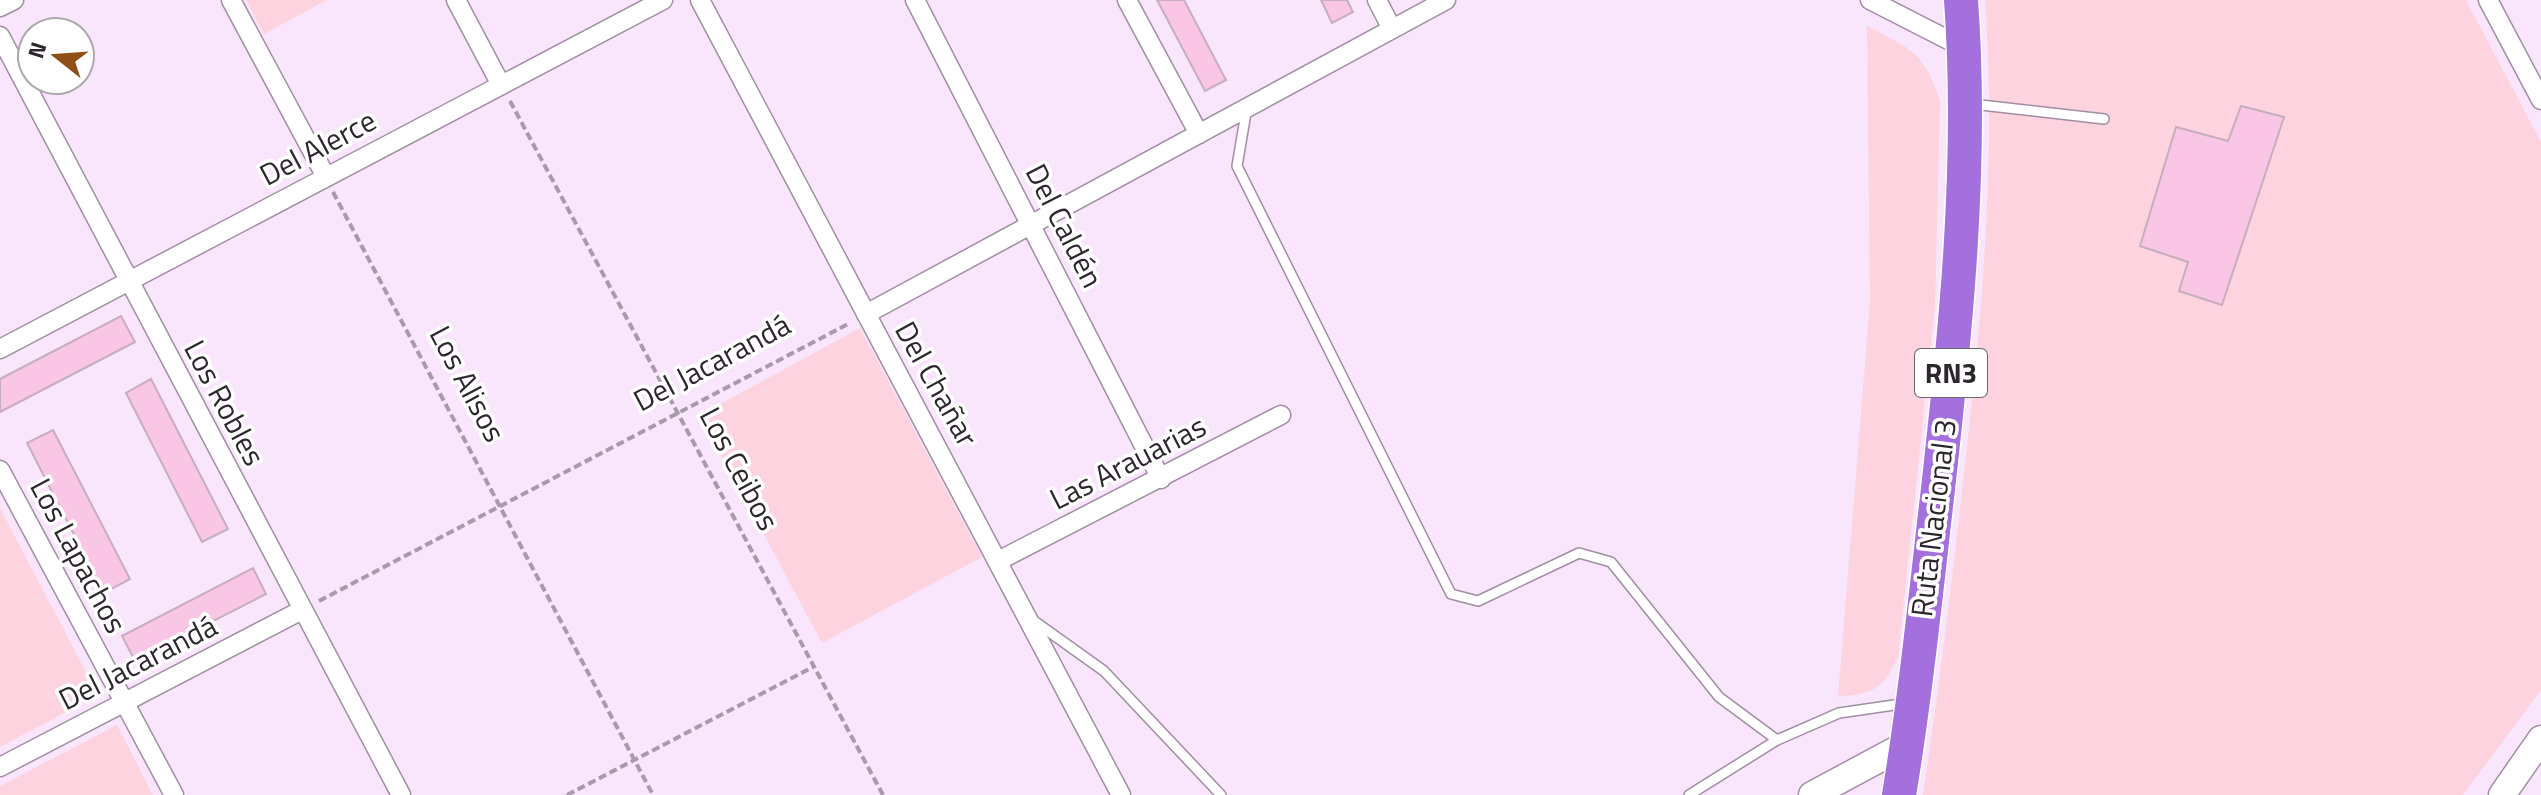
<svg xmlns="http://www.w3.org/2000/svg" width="2541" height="795" font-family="'Titillium Web',sans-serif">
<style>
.green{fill:#fcd3de}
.building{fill:#fac6e6;stroke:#c7aebd;stroke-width:2}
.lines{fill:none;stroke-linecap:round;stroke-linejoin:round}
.lane-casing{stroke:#a08ea3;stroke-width:12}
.street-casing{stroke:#a08ea3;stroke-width:21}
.secondary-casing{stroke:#a08ea3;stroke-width:29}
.highway-casing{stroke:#fff;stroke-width:37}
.path{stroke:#a89aaa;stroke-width:4;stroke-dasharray:8 4;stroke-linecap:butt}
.lane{stroke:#fff;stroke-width:9}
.street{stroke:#fff;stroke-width:18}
.secondary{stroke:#fff;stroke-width:26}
.highway{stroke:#a370dd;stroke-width:34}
.labels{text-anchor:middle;stroke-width:7;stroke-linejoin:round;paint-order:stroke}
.shield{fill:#fff;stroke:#6c676d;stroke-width:2}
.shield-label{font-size:28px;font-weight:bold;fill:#2d262e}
.street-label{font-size:30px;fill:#2d262e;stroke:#fff}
</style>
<rect width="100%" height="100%" fill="#f9e6fc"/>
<g class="green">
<polygon points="246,0 327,0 264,34"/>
<path d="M 1985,0 L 2466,0 L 2541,142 L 2541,690 L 2463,795 L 1923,795 C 1939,691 1951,587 1963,483 C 1981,324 1997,161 1985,0 Z"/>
<path d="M 1867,26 C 1911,49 1924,52 1940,100 L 1935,305 L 1898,657 C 1882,690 1874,693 1838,697 L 1870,302 Z"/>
<polygon points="860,328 982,557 822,643 700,415"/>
<polygon points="0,508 98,695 0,747"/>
<polygon points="117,725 153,795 0,795 0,786"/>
</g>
<g class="building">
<polygon points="1157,0 1184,0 1226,80 1205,91"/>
<polygon points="1321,0 1347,0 1353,12 1332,23"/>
<polygon points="2241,106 2284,117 2222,305 2179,291 2188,262 2140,246 2176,127 2228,141"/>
<polygon points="121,316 135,342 0,412 0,379"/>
<polygon points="151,379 228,529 202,542 126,393"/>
<polygon points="53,430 130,579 104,593 27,443"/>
<polygon points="253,568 266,594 135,661 122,636"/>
</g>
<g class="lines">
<defs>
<g id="lane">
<polyline points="1972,104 2104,119"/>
<polyline points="1247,107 1237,166 1451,594 1478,601 1579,553 1611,562 1719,697 1777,740 1839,713 1908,703"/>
<polyline points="1034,621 1104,671 1221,795"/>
<polyline points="1689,795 1777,740"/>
</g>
<g id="street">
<polyline points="231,0 325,175"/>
<polyline points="456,0 501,85"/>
<polyline points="700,0 1121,795"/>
<polyline points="915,0 1161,479"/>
<polyline points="1127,0 1199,134"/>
<polyline points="1377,0 1392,29"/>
<polyline points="1870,0 1964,48"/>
<polyline points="2488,0 2541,100"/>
<polyline points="0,7 14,0"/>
<polyline points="0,36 401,795"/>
<polyline points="866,314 1446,0"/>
<polyline points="0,349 663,0"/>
<polyline points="0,470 174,795"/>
<polyline points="1000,560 1281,415"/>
<polyline points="0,767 300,611"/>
</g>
<g id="secondary">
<polyline points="1812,795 1907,744"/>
<polyline points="2502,795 2541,739"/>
</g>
<path id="highway" d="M 1899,795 C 1916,693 1926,591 1938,489 C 1956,328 1973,162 1961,0"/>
</defs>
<use href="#lane" class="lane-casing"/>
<use href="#street" class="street-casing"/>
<use href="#secondary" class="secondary-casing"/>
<use href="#highway" class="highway-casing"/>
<g class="path">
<polyline points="510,101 883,795"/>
<polyline points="333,192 653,795"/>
<polyline points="319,601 850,323"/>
<polyline points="567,795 813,667"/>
</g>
<use href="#lane" class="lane"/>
<use href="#street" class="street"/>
<use href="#secondary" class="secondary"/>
<use href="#highway" class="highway"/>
</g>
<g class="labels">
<rect class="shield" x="1915" y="349" width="72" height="48" rx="6"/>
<g class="shield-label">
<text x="1951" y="383">RN3</text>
</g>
<g class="street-label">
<text transform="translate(318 148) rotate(-28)" y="10">Del Alerce</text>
<text transform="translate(1064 226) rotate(63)" y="10">Del Caldén</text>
<text transform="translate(712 363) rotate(-28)" y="10">Del Jacarandá</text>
<text transform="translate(467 384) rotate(62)" y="10">Los Alisos</text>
<text transform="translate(936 384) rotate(61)" y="10">Del Chañar</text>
<text transform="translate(224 403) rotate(62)" y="10">Los Robles</text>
<text transform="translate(1128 463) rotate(-27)" y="10">Las Arauarias</text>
<text transform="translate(739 469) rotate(62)" y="10">Los Ceibos</text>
<text transform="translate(1934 518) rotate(-83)" y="10">Ruta Nacional 3</text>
<text transform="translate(78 556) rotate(62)" y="10">Los Lapachos</text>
<text transform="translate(138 663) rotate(-27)" y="10">Del Jacarandá</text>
</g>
</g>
<g transform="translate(56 56) rotate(287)"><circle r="38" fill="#ffffff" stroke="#aba8ab" stroke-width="2"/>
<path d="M0-6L14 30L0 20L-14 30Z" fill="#8f4f18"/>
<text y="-12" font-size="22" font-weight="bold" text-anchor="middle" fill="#2d262e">N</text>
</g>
</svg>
